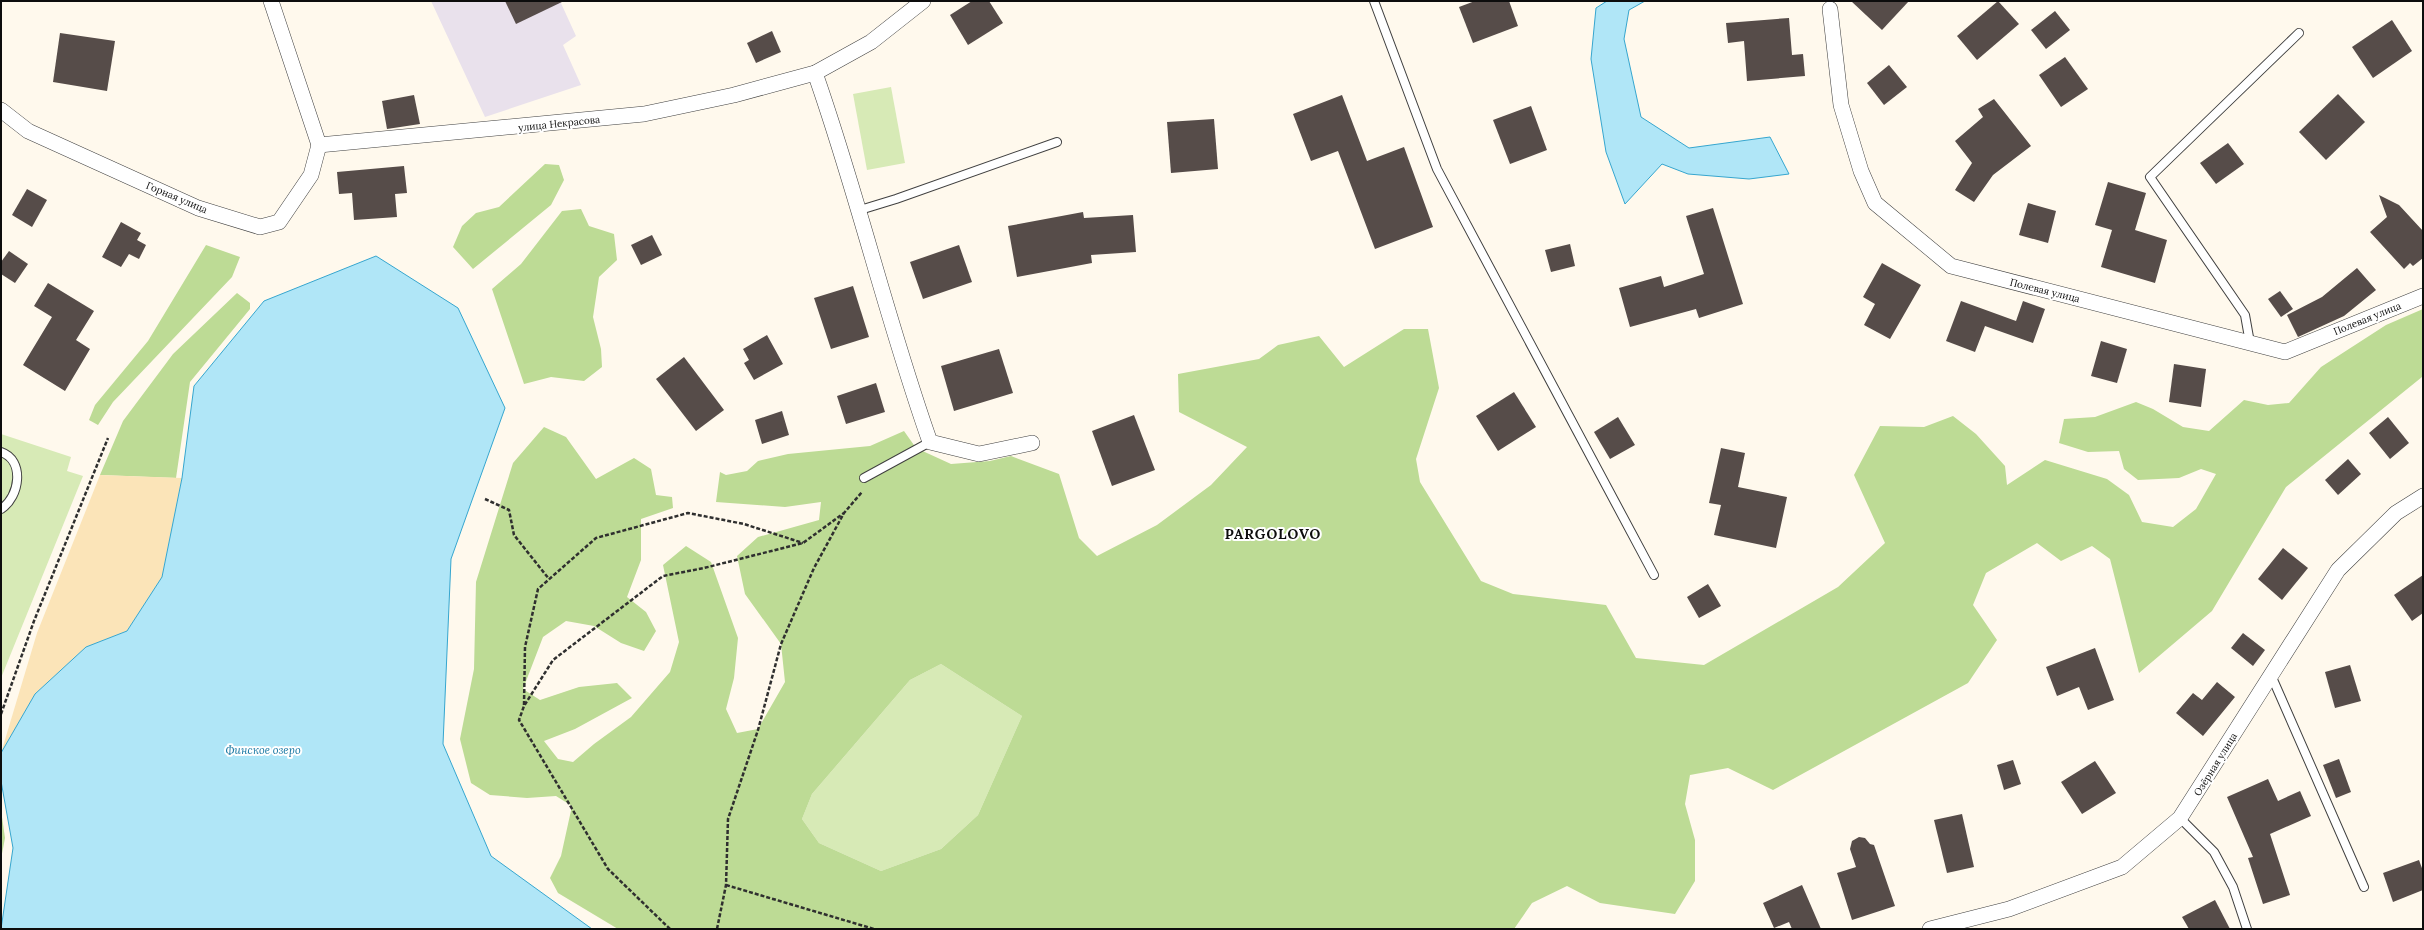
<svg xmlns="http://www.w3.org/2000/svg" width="2424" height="930" font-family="Lora,serif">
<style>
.industrial{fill:#e9e1ec}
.green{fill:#d7eab6}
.forest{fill:#bddb95;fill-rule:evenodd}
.sand{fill:#fbe4b8}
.water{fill:#b0e6f7;stroke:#36a6cf}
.building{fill:#564c49}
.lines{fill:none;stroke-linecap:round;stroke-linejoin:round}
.service-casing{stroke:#404040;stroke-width:10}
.minor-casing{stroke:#404040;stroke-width:16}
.path{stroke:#2f2f2f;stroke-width:2.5;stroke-dasharray:4 2;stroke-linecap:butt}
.service{stroke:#fff;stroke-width:8}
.minor{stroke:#fff;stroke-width:15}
.labels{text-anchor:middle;stroke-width:4;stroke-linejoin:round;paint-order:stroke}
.street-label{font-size:10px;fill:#0d0d0d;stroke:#fff}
.water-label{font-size:11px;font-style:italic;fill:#1475a1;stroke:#fff}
.district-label{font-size:14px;font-weight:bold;letter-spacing:1px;fill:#0d0d0d;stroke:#fff}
</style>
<rect width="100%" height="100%" fill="#fff9ed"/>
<polygon class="industrial" points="431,1 560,1 576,36 563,45 581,85 485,117"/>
<g class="green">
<polygon points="891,87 905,163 867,170 853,94"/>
<polygon points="1,434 71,457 67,471 83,476 1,678"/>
<polygon points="941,664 1022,716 978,815 941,849 881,871 819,843 802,819 812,794 910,680"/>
</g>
<g class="forest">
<polygon points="545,164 559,165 564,180 551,205 473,269 453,247 462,226 476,213 499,207"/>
<polygon points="581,209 589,226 614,234 617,260 599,277 593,317 601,349 602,367 584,381 551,377 524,384 492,289 521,264 562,211"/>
<polygon points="206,245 240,257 232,277 113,402 98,425 89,420 95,405 148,341"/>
<polygon points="237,293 250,303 250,309 190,382 176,478 100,475 123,421 173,354"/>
<path d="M 2423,309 L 2422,377 L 2286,487 L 2212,611 L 2139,673 L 2110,559 L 2092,546 L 2061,561 L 2037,543 L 1986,573 L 1973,605 L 1997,640 L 1968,683 L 1773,790 L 1728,768 L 1690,775 L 1685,804 L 1695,840 L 1695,881 L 1675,914 L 1600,903 L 1567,886 L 1532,903 L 1514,929 L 618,929 L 558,893 L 550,878 L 561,856 L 572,806 L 556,796 L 527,798 L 490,795 L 471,783 L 460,739 L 474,669 L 476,582 L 513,463 L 544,427 L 566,437 L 596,479 L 634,458 L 651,469 L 656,495 L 672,497 L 673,508 L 641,519 L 641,560 L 627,597 L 646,612 L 656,631 L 644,651 L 621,643 L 594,626 L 566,621 L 543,637 L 523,689 L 540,700 L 579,687 L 617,683 L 632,698 L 575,729 L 544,741 L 558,759 L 573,762 L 594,744 L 631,717 L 670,672 L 679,642 L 663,565 L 686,546 L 711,562 L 738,638 L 734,678 L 726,709 L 737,733 L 758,729 L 785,682 L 781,644 L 745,594 L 737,556 L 758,537 L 819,520 L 821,502 L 785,507 L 716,502 L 720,472 L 726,475 L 747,471 L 758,461 L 788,454 L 870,446 L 904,431 L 916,448 L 951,464 L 990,461 L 1011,456 L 1059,474 L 1079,538 L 1097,556 L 1157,525 L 1211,485 L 1247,447 L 1179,412 L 1178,374 L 1259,359 L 1278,345 L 1319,336 L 1344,367 L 1404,329 L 1428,329 L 1439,388 L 1416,459 L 1420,482 L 1481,581 L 1513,594 L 1606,605 L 1636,658 L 1704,665 L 1838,587 L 1885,543 L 1854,475 L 1880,426 L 1924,427 L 1953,416 L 1976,434 L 2005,466 L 2007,485 L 2045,460 L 2107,479 L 2129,495 L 2142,522 L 2173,527 L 2196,509 L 2216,474 L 2201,469 L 2179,478 L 2138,480 L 2124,469 L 2119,451 L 2088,452 L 2059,443 L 2064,419 L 2095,417 L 2136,402 L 2153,409 L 2183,427 L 2209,431 L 2244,400 L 2268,405 L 2289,403 L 2321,367 L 2386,325 ZM 941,664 L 1022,716 L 978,815 L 941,849 L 881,871 L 819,843 L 802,819 L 812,794 L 910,680 Z"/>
<polygon points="1,810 5,838 1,859"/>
</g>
<polygon class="sand" points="100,475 182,478 162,577 127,631 86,647 35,694 1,753 37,633"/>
<g class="water">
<polygon points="1607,1 1645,1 1629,10 1624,39 1641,117 1689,148 1770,137 1789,174 1749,179 1688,174 1662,164 1625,204 1606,152 1591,59 1596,8"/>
<polygon points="376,256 458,308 505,408 451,559 443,744 491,856 592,929 1,929 13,848 1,781 1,753 35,694 86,647 127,631 162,577 182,478 194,386 264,301"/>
</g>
<g class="building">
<polygon points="505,1 564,1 516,24"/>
<polygon points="972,1 989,1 1003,23 968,45 950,15"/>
<polygon points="1475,1 1509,1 1518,26 1473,43 1459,7"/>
<polygon points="1851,1 1909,1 1882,30"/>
<polygon points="1998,1 2019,24 1977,60 1957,36"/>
<polygon points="2055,11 2070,30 2046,49 2031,30"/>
<polygon points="1789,18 1792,55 1803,54 1805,76 1747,81 1744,41 1728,43 1726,23"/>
<polygon points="2392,20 2412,51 2373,78 2352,47"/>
<polygon points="772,31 781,52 756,63 747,43"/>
<polygon points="60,33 115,41 107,91 53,82"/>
<polygon points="2065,57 2088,89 2061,107 2039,75"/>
<polygon points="1889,65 1907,87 1884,105 1867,83"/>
<polygon points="2338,94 2365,122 2326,160 2299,132"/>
<polygon points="414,95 420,124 387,129 382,101"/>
<polygon points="1342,95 1367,161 1404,147 1433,227 1375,249 1338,151 1311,161 1293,114"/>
<polygon points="1994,99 2031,146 1993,175 1974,202 1955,190 1972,163 1955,141 1983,117 1978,109"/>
<polygon points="1531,106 1547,150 1510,164 1493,120"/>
<polygon points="1214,119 1218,169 1171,173 1167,122"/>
<polygon points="2228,143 2244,164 2216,184 2200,163"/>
<polygon points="404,166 407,193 395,194 397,217 354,220 352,193 339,194 337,172"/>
<polygon points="2108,182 2146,193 2135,230 2167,240 2155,283 2101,267 2112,230 2095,225"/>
<polygon points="27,189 47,200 32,227 12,215"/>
<polygon points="2379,195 2399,205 2423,231 2423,258 2413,266 2410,263 2404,269 2370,232 2387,217"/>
<polygon points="2028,203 2056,211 2048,243 2019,235"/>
<polygon points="1713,208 1743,304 1699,318 1696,309 1630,327 1619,288 1661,276 1664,287 1704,274 1686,216"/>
<polygon points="1083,212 1084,218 1133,215 1136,252 1091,255 1092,263 1017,277 1008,226"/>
<polygon points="121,222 141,233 137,240 146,245 139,259 129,254 121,267 102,257"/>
<polygon points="652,235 662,255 641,265 631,245"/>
<polygon points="1570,244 1575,266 1551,272 1545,250"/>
<polygon points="959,245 972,282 923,299 910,262"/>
<polygon points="9,251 28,264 15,283 1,274 1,262"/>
<polygon points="1882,263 1921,285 1890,339 1864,325 1875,304 1863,297"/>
<polygon points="2357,268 2376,290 2344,316 2298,337 2287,315 2322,297"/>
<polygon points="48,283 94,311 76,340 90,349 65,391 23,365 52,317 34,306"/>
<polygon points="853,286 869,337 831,349 814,298"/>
<polygon points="2280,291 2293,309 2281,317 2268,299"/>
<polygon points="1961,301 2016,321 2023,301 2045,309 2033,343 1985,326 1975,352 1946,341"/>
<polygon points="767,335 783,364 754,380 744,363 749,360 743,349"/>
<polygon points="2101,341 2127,349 2117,383 2091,376"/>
<polygon points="999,349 1013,393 954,411 941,366"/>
<polygon points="684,357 724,410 696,431 656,379"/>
<polygon points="2174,364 2206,369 2201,407 2169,402"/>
<polygon points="876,383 885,412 846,424 837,396"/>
<polygon points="1514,392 1536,427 1498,451 1476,416"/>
<polygon points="782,411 789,435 762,444 755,420"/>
<polygon points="1134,415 1155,470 1112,486 1092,431"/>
<polygon points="1618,417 1635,445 1610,459 1594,432"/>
<polygon points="2388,417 2409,443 2390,459 2369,433"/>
<polygon points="1721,448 1745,453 1738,487 1787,497 1776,548 1714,535 1721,505 1709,503"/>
<polygon points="2348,459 2361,474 2338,495 2325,480"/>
<polygon points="2283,548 2308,568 2282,600 2258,579"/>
<polygon points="2423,575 2423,613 2412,621 2394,595"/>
<polygon points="1708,584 1721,606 1699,618 1687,597"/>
<polygon points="2243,633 2265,650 2253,666 2231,648"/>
<polygon points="2095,648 2114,700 2088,710 2079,687 2057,696 2046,667"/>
<polygon points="2350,665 2361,701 2335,708 2325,672"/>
<polygon points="2217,682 2235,697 2203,736 2176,713 2193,693 2202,700"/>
<polygon points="2339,759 2351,792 2336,798 2323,765"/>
<polygon points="2013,760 2021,784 2004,790 1997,765"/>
<polygon points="2095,761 2116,793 2082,814 2061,782"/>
<polygon points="2268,779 2278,801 2300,791 2311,816 2270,834 2290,895 2263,904 2248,858 2253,857 2227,797"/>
<polygon points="1962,814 1974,867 1947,873 1934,820"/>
<polygon points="1859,837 1865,838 1870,844 1874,845 1895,906 1852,920 1837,873 1856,867 1850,849 1852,841"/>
<polygon points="2419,860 2423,871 2423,890 2393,902 2383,873"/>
<polygon points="1802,885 1821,929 1792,929 1789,922 1774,928 1763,903"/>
<polygon points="2215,900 2230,929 2189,929 2182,917"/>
</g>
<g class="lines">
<defs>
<g id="service">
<polyline points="1374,1 1437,169 1654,575"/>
<polyline points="860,210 896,199 1057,142"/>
<polyline points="2250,343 2245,315 2150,177 2299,33"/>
<path d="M 1,452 C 25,460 20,497 1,509"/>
<polyline points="864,478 930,442"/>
<polyline points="2271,675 2364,887"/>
<polyline points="2180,818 2214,852 2233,887 2247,929"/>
</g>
<g id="minor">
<polyline points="271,1 319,145"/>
<polyline points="1830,9 1841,105 1861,171 1875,203 1951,266 2285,352 2423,296"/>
<path d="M 815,73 C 858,195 887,321 930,442 L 979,454 L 1032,443"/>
<polyline points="1,110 28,131 198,208 260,227 279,222 311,175 319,145"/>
<polyline points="319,145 644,114 734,95 815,73 871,42 923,1"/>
<polyline points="1930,929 2009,909 2122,867 2180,818 2338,570 2396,513 2423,496"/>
</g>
</defs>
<use href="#service" class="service-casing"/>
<use href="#minor" class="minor-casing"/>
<g class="path">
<polyline points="485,499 509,510 514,535 549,579"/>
<polyline points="524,705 525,647 538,589 596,538 688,513 744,524 803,543"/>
<polyline points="1,714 34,621 108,438"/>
<polyline points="726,885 874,929"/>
<polyline points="670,929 608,869 519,720 524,706 553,660 663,576 704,568 803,543 844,513"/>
<polyline points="717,929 726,885 728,819 758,730 781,644 814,568 844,513 862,492"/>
</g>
<use href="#service" class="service"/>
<use href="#minor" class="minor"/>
</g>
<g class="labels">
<g class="street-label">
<text transform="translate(559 123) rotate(-6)" y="4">улица Некрасова</text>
<text transform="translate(177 197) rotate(23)" y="4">Горная улица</text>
<text transform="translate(2045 290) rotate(14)" y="4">Полевая улица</text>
<text transform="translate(2367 318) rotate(-22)" y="4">Полевая улица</text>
<text transform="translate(2215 764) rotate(-58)" y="4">Озёрная улица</text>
</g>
<g class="water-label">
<text x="263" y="754">Финское озеро</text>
</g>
<g class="district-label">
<text x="1273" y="539">PARGOLOVO</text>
</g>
</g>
<rect width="2424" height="930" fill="none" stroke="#0d0d0d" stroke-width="4"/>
</svg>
